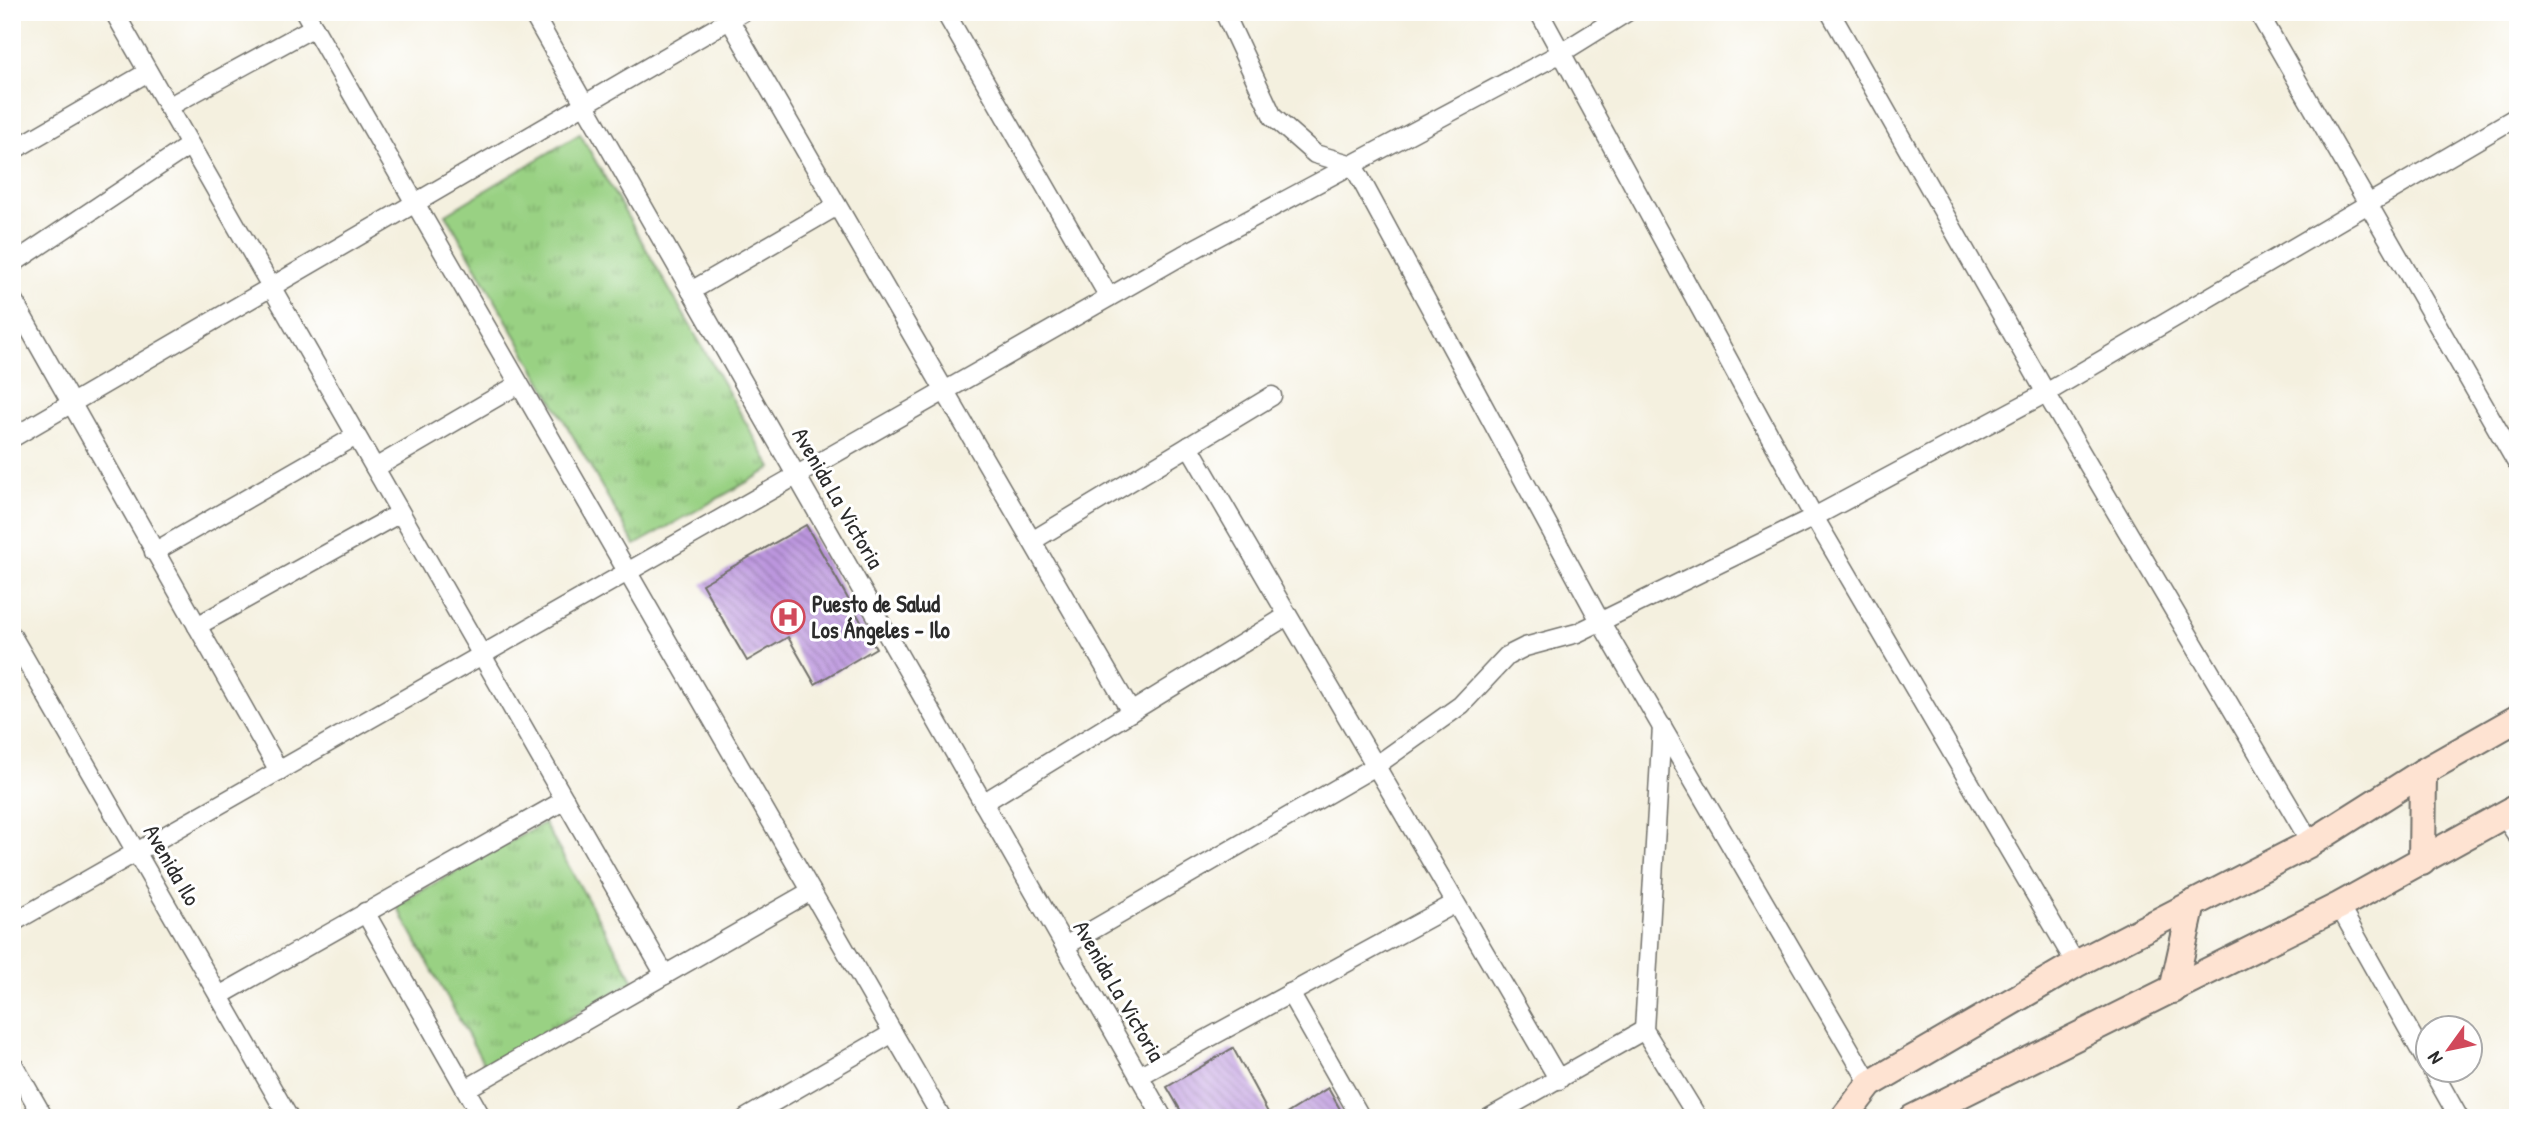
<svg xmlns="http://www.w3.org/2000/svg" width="2530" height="1130" font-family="'Patrick Hand',sans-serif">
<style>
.grass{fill:url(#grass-tufts);stroke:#627e57;stroke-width:2}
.building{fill:url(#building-back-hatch)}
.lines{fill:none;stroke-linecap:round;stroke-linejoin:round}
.street-casing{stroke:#71706a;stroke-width:21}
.secondary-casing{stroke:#71706a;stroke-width:30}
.street{stroke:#fff;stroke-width:18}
.secondary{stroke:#fee3d2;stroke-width:26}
.labels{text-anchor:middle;stroke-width:6;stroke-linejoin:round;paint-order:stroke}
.street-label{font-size:23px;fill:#2b2b2b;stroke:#fff}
.poi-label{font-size:23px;font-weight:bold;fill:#2b2b2b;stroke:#fff;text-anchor:start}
</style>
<defs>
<pattern id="grass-tufts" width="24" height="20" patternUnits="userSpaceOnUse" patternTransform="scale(1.75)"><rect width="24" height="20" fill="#99d183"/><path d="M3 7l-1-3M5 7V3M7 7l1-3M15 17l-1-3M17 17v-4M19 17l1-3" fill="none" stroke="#7daa6b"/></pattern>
<pattern id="building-back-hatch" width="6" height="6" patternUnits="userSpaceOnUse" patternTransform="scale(1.75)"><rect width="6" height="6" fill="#bc96de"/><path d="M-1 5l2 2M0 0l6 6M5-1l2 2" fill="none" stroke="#997bb4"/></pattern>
</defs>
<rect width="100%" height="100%" fill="#fff"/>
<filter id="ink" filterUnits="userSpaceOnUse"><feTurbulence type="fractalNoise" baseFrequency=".0143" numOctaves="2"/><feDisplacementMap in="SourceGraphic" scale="14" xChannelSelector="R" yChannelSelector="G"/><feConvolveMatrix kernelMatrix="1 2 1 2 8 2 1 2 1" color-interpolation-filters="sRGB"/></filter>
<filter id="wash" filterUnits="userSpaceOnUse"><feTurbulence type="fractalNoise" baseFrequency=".00686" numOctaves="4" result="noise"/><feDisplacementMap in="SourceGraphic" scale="28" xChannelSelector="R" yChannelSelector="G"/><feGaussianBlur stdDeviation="1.57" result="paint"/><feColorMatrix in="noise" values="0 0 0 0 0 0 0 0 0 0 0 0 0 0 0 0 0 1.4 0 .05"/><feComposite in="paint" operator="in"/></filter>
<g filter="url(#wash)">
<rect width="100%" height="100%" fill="#f4f0df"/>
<g class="grass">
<polygon points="580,134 772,468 635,545 446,214"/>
<polygon points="544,823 634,981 485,1066 396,905"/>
</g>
<g id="blocks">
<g class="building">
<polygon points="806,525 876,648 815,684 788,637 747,661 702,584"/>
<polygon points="1233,1048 1271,1118 1185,1118 1167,1087"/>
<polygon points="1328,1088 1345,1118 1280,1118"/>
</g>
</g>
</g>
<g filter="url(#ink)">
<use href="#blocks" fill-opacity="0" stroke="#71706a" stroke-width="2"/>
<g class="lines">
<defs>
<g id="street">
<polyline points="114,12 665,975"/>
<polyline points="305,12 942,1118"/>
<polyline points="532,12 1163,1118"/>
<polyline points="725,12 1131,712"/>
<polyline points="945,12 1109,297"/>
<polyline points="1224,12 1273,117 1315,154 1353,165 1600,621 1870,1084"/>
<polyline points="1539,12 1814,517 2076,964"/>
<polyline points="1830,12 2046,393 2311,843"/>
<polyline points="2258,12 2518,465"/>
<polyline points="168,107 314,27"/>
<polyline points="12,151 148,72"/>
<polyline points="12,264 190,145"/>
<polyline points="691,291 837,206"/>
<polyline points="12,298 279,771"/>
<polyline points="12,438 743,12"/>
<polyline points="1189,446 1559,1080"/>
<polyline points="375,468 519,384"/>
<polyline points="1032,541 1272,396"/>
<polyline points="154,552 356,436"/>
<polyline points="197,626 400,513"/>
<polyline points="12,636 289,1118"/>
<polyline points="1662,726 1644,1030 1698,1118"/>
<polyline points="983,803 1287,616"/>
<polyline points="2503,814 2518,837"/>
<polyline points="2339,906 2428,1064"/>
<polyline points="365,912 482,1118"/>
<polyline points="12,923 1183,255 1561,53 1627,12"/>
<polyline points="1065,946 1374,767 1461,705 1507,656 1525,647 1577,633 1814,517 2046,393 2518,116"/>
<polyline points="1290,993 1361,1118"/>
<polyline points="219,996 565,800"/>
<polyline points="12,1062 44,1118"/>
<polyline points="2432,1070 2459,1118"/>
<polyline points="1139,1076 1454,904"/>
<polyline points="466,1089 811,891"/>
<polyline points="746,1118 893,1033"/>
<polyline points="1489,1118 1644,1030"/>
</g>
<g id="secondary">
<polyline points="2422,862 2423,772"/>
<polyline points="2173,990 2192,904"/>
<polyline points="1844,1118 1870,1084 2076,964 2311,843 2423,772 2518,718"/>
<polyline points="1913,1118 2339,906 2518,807"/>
</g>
</defs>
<use href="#street" class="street-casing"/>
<use href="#secondary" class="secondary-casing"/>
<use href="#street" class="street"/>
<use href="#secondary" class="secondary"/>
</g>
</g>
<defs>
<symbol id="hospital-ring" viewBox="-11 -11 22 22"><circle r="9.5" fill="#fff" stroke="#d1495b" stroke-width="1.5"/><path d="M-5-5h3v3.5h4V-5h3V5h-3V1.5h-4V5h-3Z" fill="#d1495b"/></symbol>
</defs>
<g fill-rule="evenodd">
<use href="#hospital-ring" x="769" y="598" width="38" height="38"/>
</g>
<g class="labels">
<g class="street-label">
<text transform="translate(838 498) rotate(60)" y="8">Avenida La Victoria</text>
<text transform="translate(172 865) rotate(60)" y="8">Avenida Ilo</text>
<text transform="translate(1119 991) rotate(60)" y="8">Avenida La Victoria</text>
</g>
<g class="poi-label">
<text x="812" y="612">Puesto de Salud<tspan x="812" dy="26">Los Ángeles - Ilo</tspan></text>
</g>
</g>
<rect width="2530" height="1130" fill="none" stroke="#fff" stroke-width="42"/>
<g transform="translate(2449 1049) rotate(237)"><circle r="33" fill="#ffffff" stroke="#aaaaaa" stroke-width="2"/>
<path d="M0-5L12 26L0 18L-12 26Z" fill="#d1495b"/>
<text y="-10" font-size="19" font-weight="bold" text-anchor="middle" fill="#2b2b2b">N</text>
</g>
</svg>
